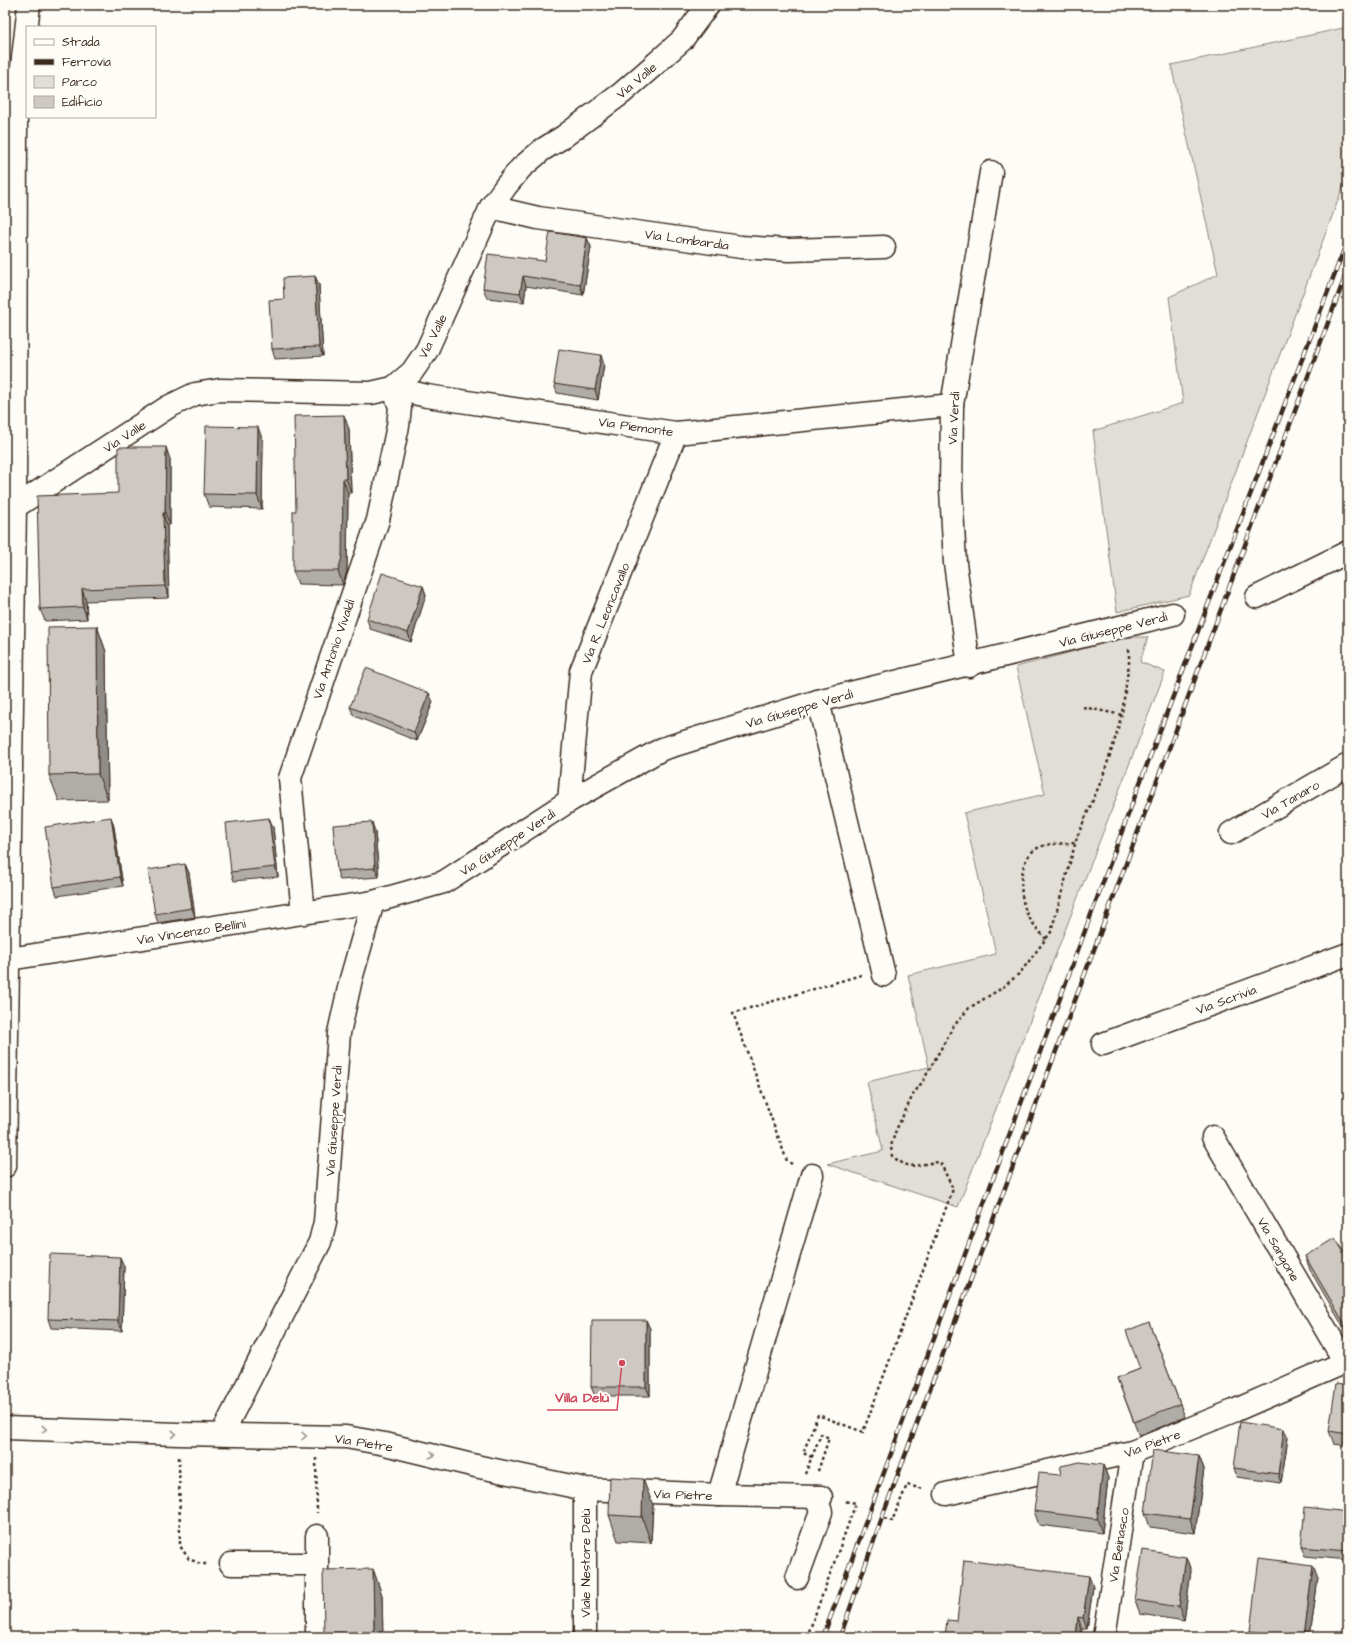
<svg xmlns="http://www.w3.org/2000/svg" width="1353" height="1642" font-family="'Architects Daughter',sans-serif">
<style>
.park{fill:#e1ded7;stroke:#8e847a}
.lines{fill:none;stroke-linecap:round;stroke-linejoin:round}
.minor-casing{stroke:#3b2a1e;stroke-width:25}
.path{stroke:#3b2a1e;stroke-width:2.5;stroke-dasharray:3 3;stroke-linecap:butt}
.minor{stroke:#fdfcf7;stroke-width:22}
.rail-casing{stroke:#3b2a1e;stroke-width:4.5}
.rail{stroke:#fdfcf7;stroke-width:3;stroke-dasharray:9;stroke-linecap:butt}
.wall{fill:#b0aca7;stroke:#3b2a1e}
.shaded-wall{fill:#908c88;stroke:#3b2a1e}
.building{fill:#cdc8c2;stroke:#3b2a1e}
.oneway{stroke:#9c938a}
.labels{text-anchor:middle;stroke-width:4;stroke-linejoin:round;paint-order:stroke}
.street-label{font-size:13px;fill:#3b2a1e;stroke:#fdfcf7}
.leader{fill:none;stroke:#d1495b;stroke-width:1.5}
.callout-dot{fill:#d1495b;stroke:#fdfcf7;stroke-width:1.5}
.callout-label{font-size:14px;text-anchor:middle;font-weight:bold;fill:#d1495b;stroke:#fdfcf7;stroke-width:4;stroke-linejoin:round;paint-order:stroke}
</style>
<rect width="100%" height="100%" fill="#fdfcf7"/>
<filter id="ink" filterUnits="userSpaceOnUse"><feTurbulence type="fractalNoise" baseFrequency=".025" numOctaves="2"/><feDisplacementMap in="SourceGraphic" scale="8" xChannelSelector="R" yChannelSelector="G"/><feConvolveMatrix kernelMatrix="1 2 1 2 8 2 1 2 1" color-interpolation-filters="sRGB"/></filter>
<g filter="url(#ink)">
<g class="park">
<polygon points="1348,27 1348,174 1189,595 1117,612 1093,431 1183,403 1169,297 1218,274 1171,65"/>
<polygon points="1127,637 1148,637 1140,662 1165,672 958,1207 827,1164 883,1151 867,1082 929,1067 908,975 996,954 964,813 1045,794 1016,667"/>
</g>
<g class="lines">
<defs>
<g id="minor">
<polyline points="491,207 538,218 741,247 789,250 884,247"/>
<polyline points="393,388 427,396 676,433 952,405"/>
<polyline points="5,510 15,507 168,407 195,394 220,390 371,393 393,388 412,372 427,350 491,207 506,186 521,168 542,150 563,137 622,93 653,66 682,40 708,5"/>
<polyline points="1257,597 1348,552"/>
<polyline points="969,666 955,563 951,489 952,405 991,172"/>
<polyline points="818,701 884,975"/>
<polyline points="569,801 581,671 676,433"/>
<polyline points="1231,833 1348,765"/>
<polyline points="303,913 290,778 378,520 398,426 400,407 393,388"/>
<polyline points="9,959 373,902 444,882 569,801 662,749 818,701 1173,614"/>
<polyline points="1103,1044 1348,954"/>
<polyline points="1213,1137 1345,1362"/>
<polyline points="5,1166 15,507 16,119 29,5"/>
<polyline points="5,1428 178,1434 346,1437 385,1444 480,1467 585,1489 719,1495 821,1497"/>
<polyline points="222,1434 320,1242 325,1222 339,1033 351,979 373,902"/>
<polyline points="585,1489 585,1637"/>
<polyline points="946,1494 1132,1452 1236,1410 1348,1361"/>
<polyline points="719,1495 812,1175"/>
<polyline points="317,1536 317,1637"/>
<polyline points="231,1564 317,1564"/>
<polyline points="797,1578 821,1512 816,1497"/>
<polyline points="1104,1637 1132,1452"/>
</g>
</defs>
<use href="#minor" class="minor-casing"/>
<g class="path">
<polyline points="1083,707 1122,715"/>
<path d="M 1046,939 C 1039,931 1030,921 1026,911 C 1019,895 1018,859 1036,849 C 1047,842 1063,844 1075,843"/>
<polyline points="792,1164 787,1161 733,1013 861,975"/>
<polyline points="179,1457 180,1546 189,1559 201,1564 208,1564"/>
<path d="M 812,1457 L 803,1453 L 818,1415 L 863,1432 L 953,1189 L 940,1162 C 916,1163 913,1173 892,1156 L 891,1146 L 896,1130 L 914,1093 L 923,1081 L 953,1027 L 969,1008 L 1002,988 L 1020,973 L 1051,932 L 1077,837 L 1102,779 L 1114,743 L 1122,713 L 1129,663 L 1129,647"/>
<polyline points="316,1458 317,1513"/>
<polyline points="805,1474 821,1434 829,1438 817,1474"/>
<polyline points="884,1518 892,1521 907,1485 924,1489"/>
<polyline points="807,1637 856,1503 843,1501"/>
</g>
<use href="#minor" class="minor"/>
<defs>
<g id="rail">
<polyline points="823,1637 1138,788 1348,239"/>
<polyline points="840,1637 884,1512 1348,269"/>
</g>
</defs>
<use href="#rail" class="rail-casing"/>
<use href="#rail" class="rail"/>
</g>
<g class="wall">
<polygon points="587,238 591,247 583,295 526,286 524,302 487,298 483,288 545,261"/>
<polygon points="315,276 319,285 323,356 275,359 272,349 284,299"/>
<polygon points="604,365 598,400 557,393 554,384"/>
<polygon points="349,429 351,493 348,493 347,571 343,585 298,584 293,571"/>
<polygon points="263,441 262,509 209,507 204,494"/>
<polygon points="170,459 170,525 167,525 169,598 86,601 87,619 45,621 40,609 118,493"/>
<polygon points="423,586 426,595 411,642 370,629 367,619"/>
<polygon points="97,626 106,652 108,800 59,801 49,775"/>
<polygon points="433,702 417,741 354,716 350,707"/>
<polygon points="111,817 114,827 123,886 57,896 54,887"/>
<polygon points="269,818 273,827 278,877 234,881 231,872"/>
<polygon points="375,832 379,877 340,880 337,871"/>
<polygon points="185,864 189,873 195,917 158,923 155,914"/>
<polygon points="1305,1256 1348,1259 1348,1335 1310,1270"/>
<polygon points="124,1266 122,1331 51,1328 48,1319"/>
<polygon points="646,1320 650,1329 650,1396 595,1396 591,1387"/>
<polygon points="1149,1322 1185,1417 1139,1436 1117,1378 1140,1369"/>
<polygon points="1348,1385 1348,1446 1334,1444 1329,1431"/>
<polygon points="1288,1438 1281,1483 1237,1477 1234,1468"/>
<polygon points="1199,1456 1204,1469 1195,1533 1150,1527 1145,1513"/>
<polygon points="1103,1465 1108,1478 1102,1533 1039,1525 1034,1511 1060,1475"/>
<polygon points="653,1505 651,1543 618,1541 609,1515"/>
<polygon points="1348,1512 1348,1560 1305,1556 1301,1547"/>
<polygon points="1186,1557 1191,1571 1184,1621 1140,1614 1135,1600"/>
<polygon points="373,1569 382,1595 383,1637 325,1637 324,1633"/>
<polygon points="1318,1578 1310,1637 1252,1637 1250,1631"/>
<polygon points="1093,1587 1087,1629 1082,1629 1081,1637 945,1637 957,1621"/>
</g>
<g class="shaded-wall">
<polygon points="587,238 591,247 583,295 580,285"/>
<polygon points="315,276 319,285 323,356 319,347"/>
<polygon points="523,276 526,286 524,302 520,293"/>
<polygon points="601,355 604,365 598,400 595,390"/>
<polygon points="344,415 349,429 351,493 346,479"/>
<polygon points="258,427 263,441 262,509 257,495"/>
<polygon points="166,447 170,459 170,525 165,513"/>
<polygon points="343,479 348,493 347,571 343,585 338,571"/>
<polygon points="163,513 167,525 169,598 165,586"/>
<polygon points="423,586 426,595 411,642 408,633"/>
<polygon points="82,589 86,601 87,619 83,607"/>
<polygon points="97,626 106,652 108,800 98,774"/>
<polygon points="429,693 433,702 417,741 414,732"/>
<polygon points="111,817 114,827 123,886 120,877"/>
<polygon points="269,818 273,827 278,877 275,867"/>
<polygon points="372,822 375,832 379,877 375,868"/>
<polygon points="185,864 189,873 195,917 192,908"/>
<polygon points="120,1257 124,1266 122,1331 118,1321"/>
<polygon points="646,1320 650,1329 650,1396 646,1387"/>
<polygon points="1284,1429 1288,1438 1281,1483 1278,1474"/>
<polygon points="1199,1456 1204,1469 1195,1533 1190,1519"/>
<polygon points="1103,1465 1108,1478 1102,1533 1097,1519"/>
<polygon points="643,1479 653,1505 651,1543 642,1517"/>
<polygon points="1186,1557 1191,1571 1184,1621 1179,1607"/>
<polygon points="1313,1565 1318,1578 1310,1637 1304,1637"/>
<polygon points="373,1569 382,1595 383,1637 375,1637 374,1632"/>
<polygon points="1089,1576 1093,1587 1087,1629 1083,1618"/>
<polygon points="1078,1617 1082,1629 1081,1637 1076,1637"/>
</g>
<g class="building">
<polygon points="550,232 587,238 580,285 523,276 520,293 483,288 488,254 545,261"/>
<polygon points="315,276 319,347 272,349 269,300 284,299 283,278"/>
<polygon points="559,349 601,355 595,390 554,384"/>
<polygon points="344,415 346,479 343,479 342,557 338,571 293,571 293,511 296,511 294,416"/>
<polygon points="206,426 258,427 257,495 204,494"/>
<polygon points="118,447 166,447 165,513 163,513 165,586 82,589 83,607 40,609 37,496 118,493"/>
<polygon points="382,573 423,586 408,633 367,619"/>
<polygon points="97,626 98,774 49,775 48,627"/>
<polygon points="366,668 429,693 414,732 350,707"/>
<polygon points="111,817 120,877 54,887 45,827"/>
<polygon points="269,818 275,867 231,872 226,823"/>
<polygon points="372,822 375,868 337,871 333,825"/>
<polygon points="185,864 192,908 155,914 148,870"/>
<polygon points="1335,1238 1348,1259 1348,1328 1347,1328 1305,1256"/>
<polygon points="50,1254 120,1257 118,1321 48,1319"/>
<polygon points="592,1320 646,1320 646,1387 591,1387"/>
<polygon points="1149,1322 1180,1404 1134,1422 1117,1378 1140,1369 1126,1331"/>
<polygon points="1336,1383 1348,1385 1348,1434 1329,1431"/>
<polygon points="1240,1422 1284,1429 1278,1474 1234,1468"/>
<polygon points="1153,1450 1199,1456 1190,1519 1145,1513"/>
<polygon points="1080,1462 1103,1465 1097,1519 1034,1511 1039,1473 1060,1475 1061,1466"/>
<polygon points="610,1477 643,1479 642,1517 609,1515"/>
<polygon points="1305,1507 1348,1512 1348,1551 1301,1547"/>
<polygon points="1143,1550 1186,1557 1179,1607 1135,1600"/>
<polygon points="1259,1558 1313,1565 1304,1637 1294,1637 1250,1631"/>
<polygon points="964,1560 1089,1576 1083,1618 1078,1617 1076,1637 945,1637 947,1620 957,1621"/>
<polygon points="373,1569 374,1632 324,1633 323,1570"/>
</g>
<defs><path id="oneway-chevron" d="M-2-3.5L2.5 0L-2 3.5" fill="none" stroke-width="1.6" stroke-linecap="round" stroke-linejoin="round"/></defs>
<g class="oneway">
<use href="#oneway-chevron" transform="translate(44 1429) rotate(2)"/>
<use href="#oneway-chevron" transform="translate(174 1434) rotate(2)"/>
<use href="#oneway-chevron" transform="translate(304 1436) rotate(1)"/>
<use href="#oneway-chevron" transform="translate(432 1455) rotate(14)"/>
</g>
</g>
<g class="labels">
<g class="street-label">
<text transform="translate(636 80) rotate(-40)" y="5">Via Valle</text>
<text transform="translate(687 239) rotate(8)" y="5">Via Lombardia</text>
<text transform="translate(432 336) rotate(-63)" y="5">Via Valle</text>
<text transform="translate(953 418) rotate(-87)" y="5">Via Verdi</text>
<text transform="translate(636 426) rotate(8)" y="5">Via Piemonte</text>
<text transform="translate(124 436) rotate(-33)" y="5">Via Valle</text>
<text transform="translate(605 613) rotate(-68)" y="5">Via R. Leoncavallo</text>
<text transform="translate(1113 629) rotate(-14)" y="5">Via Giuseppe Verdi</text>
<text transform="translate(333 649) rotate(-71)" y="5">Via Antonio Vivaldi</text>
<text transform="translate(799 708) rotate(-16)" y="5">Via Giuseppe Verdi</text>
<text transform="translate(1290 799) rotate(-30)" y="5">Via Tanaro</text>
<text transform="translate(507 842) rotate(-33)" y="5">Via Giuseppe Verdi</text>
<text transform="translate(191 931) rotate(-9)" y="5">Via Vincenzo Bellini</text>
<text transform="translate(1226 999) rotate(-20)" y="5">Via Scrivia</text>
<text transform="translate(333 1121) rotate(-86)" y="5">Via Giuseppe Verdi</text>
<text transform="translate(1279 1249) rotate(60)" y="5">Via Sangone</text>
<text transform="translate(364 1442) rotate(9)" y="5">Via Pietre</text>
<text transform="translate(1152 1443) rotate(-20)" y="5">Via Pietre</text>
<text transform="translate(683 1494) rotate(2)" y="5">Via Pietre</text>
<text transform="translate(1118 1545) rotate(-81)" y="5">Via Beinasco</text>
<text transform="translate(585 1563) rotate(-90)" y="5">Viale Nestore Delù</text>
</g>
</g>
<path class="leader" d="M622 1363L617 1410H547"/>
<circle class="callout-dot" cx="622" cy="1363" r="4"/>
<g class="callout-label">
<text x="582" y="1402">Villa Delù</text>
</g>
<rect width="1353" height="1642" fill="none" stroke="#fdfcf7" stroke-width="20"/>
<rect x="10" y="10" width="1333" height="1622" fill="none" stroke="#3b2a1e" stroke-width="1.5" filter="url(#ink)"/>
<rect x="26" y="26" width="130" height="92" fill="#fdfcf7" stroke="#afa8a0"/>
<rect x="34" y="39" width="20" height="6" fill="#fdfcf7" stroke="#afa8a0"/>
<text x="62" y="46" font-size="12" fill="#3b2a1e">Strada</text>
<rect x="34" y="59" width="20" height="6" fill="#3b2a1e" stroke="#afa8a0"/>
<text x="62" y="66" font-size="12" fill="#3b2a1e">Ferrovia</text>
<rect x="34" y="76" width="20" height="12" fill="#e1ded7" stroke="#afa8a0"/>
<text x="62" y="86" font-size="12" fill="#3b2a1e">Parco</text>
<rect x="34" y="96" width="20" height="12" fill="#cdc8c2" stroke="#afa8a0"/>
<text x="62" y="106" font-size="12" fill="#3b2a1e">Edificio</text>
</svg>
